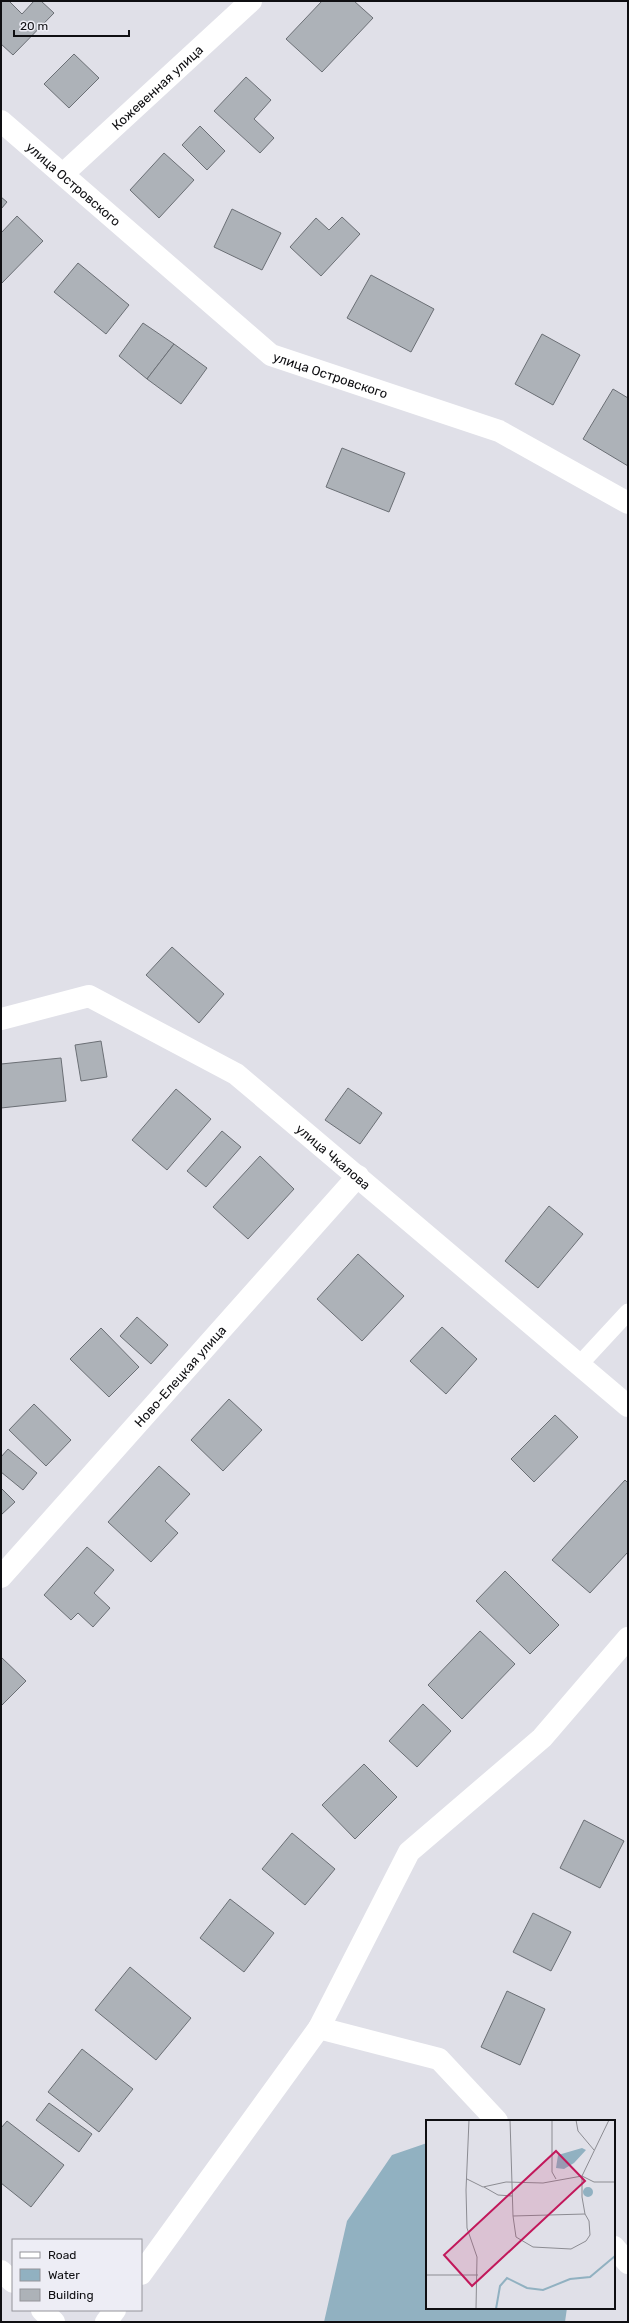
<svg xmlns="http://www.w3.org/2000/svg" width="629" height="2323" font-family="Rubik,sans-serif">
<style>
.water{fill:#91b1c1}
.building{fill:#adb2b8;stroke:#6b6f75}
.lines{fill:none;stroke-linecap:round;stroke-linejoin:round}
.lane{stroke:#fff;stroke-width:17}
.street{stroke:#fff;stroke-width:22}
.secondary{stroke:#fff;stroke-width:22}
.labels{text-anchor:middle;stroke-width:4;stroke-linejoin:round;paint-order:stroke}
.street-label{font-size:13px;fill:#0f0f12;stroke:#ededf5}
.inset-river{fill:none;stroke:#91b1c1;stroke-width:2}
.inset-road{fill:none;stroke:#8c8c92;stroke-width:1}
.view{fill:#c2185b;fill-opacity:0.15;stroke:#c2185b;stroke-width:2}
.inset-edge{fill:none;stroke:#0f0f12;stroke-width:2}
</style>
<rect width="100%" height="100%" fill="#e0e0e8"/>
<polygon class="water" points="427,2143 427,2308 567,2308 565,2322 324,2322 347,2221 392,2155"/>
<g class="building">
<polygon points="1,1 9,1 22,14 34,1 41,1 54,13 13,55 1,44"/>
<polygon points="322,1 354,1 373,18 322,72 286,39"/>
<polygon points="74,54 99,78 69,108 44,84"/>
<polygon points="246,77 271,100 254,119 274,138 260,153 214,111"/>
<polygon points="200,126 225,151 207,170 182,145"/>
<polygon points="164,153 194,180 159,218 130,190"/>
<polygon points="1,197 7,202 1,209"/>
<polygon points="232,209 281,233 262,270 214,247"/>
<polygon points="17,216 43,241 1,284 1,233"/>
<polygon points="342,217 360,234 321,276 290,247 316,218 329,230"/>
<polygon points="78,263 129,305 106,334 54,292"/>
<polygon points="371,275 434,309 411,352 347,318"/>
<polygon points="143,323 174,344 147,379 119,356"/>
<polygon points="542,334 580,355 553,405 515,384"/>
<polygon points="174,344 207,368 181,404 147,379"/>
<polygon points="613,389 628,398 628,466 583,439"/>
<polygon points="342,448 405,473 389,512 326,487"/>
<polygon points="172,947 224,994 199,1023 146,975"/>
<polygon points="101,1041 107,1077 81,1081 75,1045"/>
<polygon points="61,1058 66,1101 1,1108 1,1064"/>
<polygon points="348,1088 382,1113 360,1144 325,1120"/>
<polygon points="176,1089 211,1119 167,1170 132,1140"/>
<polygon points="222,1131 241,1147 206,1187 187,1171"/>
<polygon points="260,1156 294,1189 248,1239 213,1207"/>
<polygon points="549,1206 583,1234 538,1288 505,1261"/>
<polygon points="358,1254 404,1296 362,1341 317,1299"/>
<polygon points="137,1317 168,1345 151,1364 120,1336"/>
<polygon points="442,1327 477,1359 446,1394 410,1361"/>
<polygon points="101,1328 139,1367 109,1397 70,1359"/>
<polygon points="229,1399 262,1430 223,1471 191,1440"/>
<polygon points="34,1404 71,1440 46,1466 9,1430"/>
<polygon points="555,1415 578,1437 534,1482 511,1459"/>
<polygon points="8,1449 37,1473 23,1490 1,1472 1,1457"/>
<polygon points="159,1466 190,1494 165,1521 178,1533 151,1562 108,1522"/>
<polygon points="625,1480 628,1483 628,1552 590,1593 552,1560"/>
<polygon points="1,1488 15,1502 1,1515"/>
<polygon points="87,1547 114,1570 94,1593 110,1608 93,1627 78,1613 71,1620 44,1595"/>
<polygon points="505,1571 559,1625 530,1654 476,1601"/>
<polygon points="480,1631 515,1664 462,1719 428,1685"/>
<polygon points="1,1657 26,1681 1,1706"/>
<polygon points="423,1704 451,1731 417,1767 389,1741"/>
<polygon points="364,1764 397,1797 355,1839 322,1805"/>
<polygon points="584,1820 624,1841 600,1888 560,1868"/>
<polygon points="292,1833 335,1869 305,1905 262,1869"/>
<polygon points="230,1899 274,1933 244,1972 200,1938"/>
<polygon points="533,1913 571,1932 551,1971 513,1952"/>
<polygon points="130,1967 191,2018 156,2060 95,2010"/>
<polygon points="507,1991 545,2009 520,2065 481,2047"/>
<polygon points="82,2049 133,2089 99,2132 48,2092"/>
<polygon points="49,2103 92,2134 79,2152 36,2120"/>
<polygon points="7,2121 64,2165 31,2207 1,2183 1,2128"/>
</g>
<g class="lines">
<polyline class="lane" points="579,1365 628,1312"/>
<g class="street">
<path id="s1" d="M 1,121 L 271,355 L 499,431 L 628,503"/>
<path id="s2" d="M 63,174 L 251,1"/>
<path id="s3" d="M 1,1577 L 358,1176"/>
<polyline points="319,2028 439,2059 497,2121"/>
<polyline points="614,2247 628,2263"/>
<polyline points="1,2271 13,2282"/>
<polyline points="141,2274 319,2028 409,1852 542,1738 628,1638"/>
<polyline points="42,2310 54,2322"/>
<polyline points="106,2322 115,2310"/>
</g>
<path class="secondary" id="s4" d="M 1,1019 L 89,996 L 236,1074 L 628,1406"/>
</g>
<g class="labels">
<g class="street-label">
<text dy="5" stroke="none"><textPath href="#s2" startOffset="128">Кожевенная улица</textPath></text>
<text dy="5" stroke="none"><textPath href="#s1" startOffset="96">улица Островского</textPath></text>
<text dy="5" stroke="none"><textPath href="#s1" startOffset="420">улица Островского</textPath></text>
<text dy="5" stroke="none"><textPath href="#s4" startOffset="385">улица Чкалова</textPath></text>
<text dy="5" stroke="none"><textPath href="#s3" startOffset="269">Ново-Елецкая улица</textPath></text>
</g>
</g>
<g transform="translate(426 2120)">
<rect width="189" height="189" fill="#e0e0e8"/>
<path d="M 156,28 L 160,30 L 148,43 L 138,49 L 130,48 L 132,35 ZM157 72a5 5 0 1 1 10 0a5 5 0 1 1-10 0Z" fill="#91b1c1"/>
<path class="inset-river" d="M 70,189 L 74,166 L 81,158 L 101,168 L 117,170 L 144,159 L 164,157 L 189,136"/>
<path class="inset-road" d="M 43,0 L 40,70 L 41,108 L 51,137 L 50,189M 84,0 L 87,96 L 90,117 L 107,127 L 145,129 L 160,121 L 164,115 L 163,101 L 159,94M 126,0 L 126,52 L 130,59M 150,0 L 152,11 L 168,30M 0,37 L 0,67M 41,59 L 57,67 L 80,62 L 117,63 L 156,56 L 168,62 L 189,62M 58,67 L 72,75 L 86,76M 87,96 L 159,94 L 156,77 L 156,56 L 183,0M 0,155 L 52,155"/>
<path class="view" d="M 130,31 L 159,61 L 46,166 L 18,135 Z"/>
<rect width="189" height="189" class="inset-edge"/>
</g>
<rect width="629" height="2323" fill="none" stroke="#0f0f12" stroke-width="4"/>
<rect x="12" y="2239" width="130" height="72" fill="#ededf5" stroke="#94949a"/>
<rect x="20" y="2252" width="20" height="6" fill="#ffffff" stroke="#94949a"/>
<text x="48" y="2259" font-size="12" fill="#0f0f12">Road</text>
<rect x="20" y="2269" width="20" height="12" fill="#91b1c1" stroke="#94949a"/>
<text x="48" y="2279" font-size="12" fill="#0f0f12">Water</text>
<rect x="20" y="2289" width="20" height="12" fill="#adb2b8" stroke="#94949a"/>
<text x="48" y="2299" font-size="12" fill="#0f0f12">Building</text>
<path d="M14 30v6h115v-6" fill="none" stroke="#0f0f12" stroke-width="2"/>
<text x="20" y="30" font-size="12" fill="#0f0f12" stroke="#ededf5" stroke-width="3" paint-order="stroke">20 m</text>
</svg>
